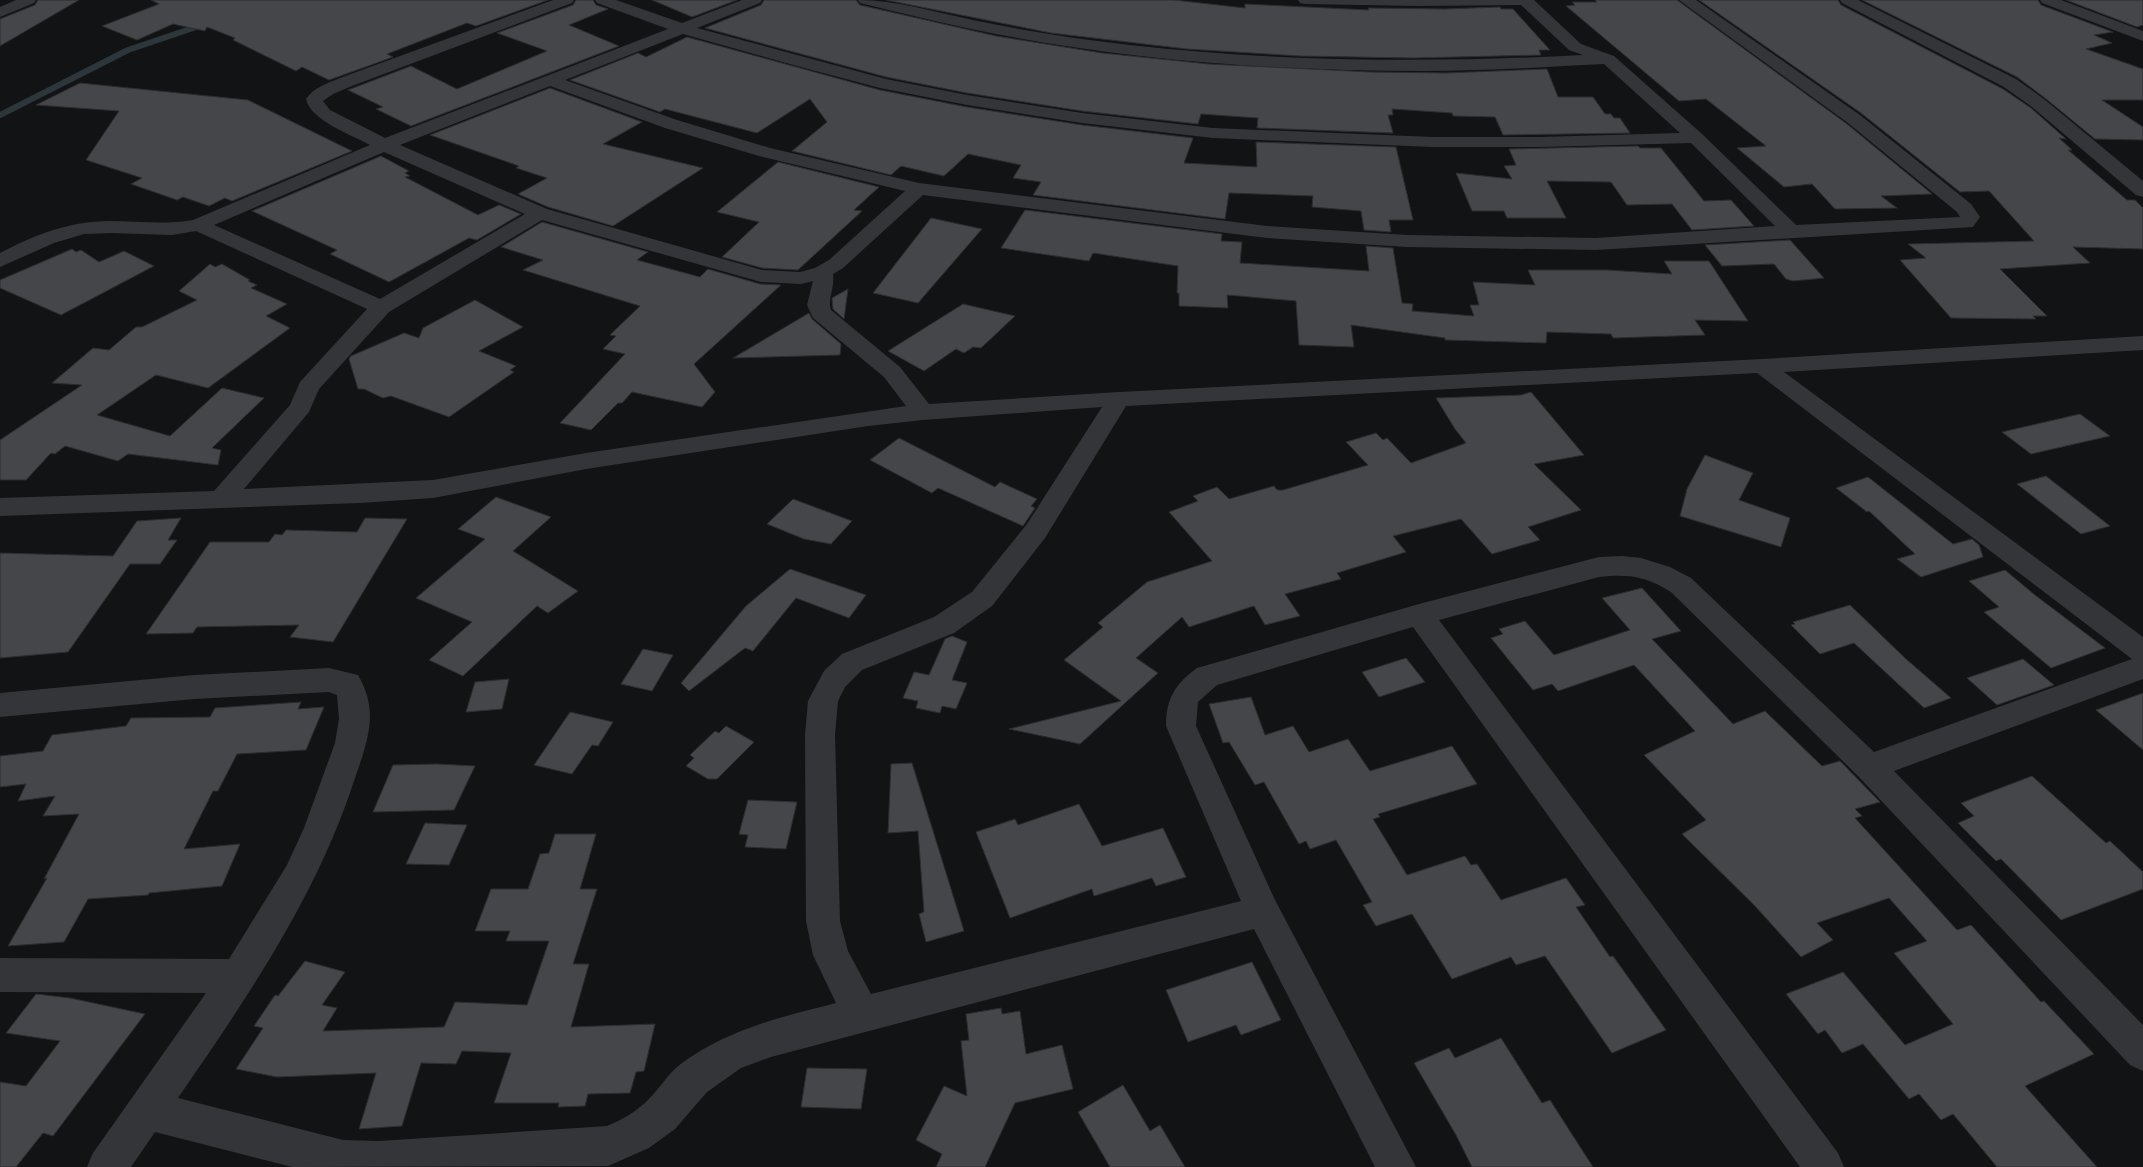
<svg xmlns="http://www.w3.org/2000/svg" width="2143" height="1167" font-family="Jost,sans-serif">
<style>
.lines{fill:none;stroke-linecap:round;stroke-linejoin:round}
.stream{stroke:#2d373b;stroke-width:6}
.building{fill:#444649;stroke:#2d2d30}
.minor{fill:#343538;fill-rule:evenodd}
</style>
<rect width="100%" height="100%" fill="#121314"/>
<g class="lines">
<polyline class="stream" points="0,115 128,50 205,24"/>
</g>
<g class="building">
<polygon points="38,0 79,0 0,46 0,19 35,5"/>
<polygon points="151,0 548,0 476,26 467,23 387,54 393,57 329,80 302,67 296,71 233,40 235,38 207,27 205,31 173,24 137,40 102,26 159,4"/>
<polygon points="576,0 593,0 596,5 608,9 569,25 619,46 411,126 376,109 383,107 348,90 411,66 457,89 547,51 497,33 573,5"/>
<polygon points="652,0 737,0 692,17"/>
<polygon points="764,0 856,0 860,5 996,36 1102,53 1209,64 1370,72 1446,73 1547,69 1558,97 1593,97 1605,114 1611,114 1614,118 1620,118 1630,133 1503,135 1495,117 1453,116 1452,113 1392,109 1393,115 1388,115 1393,133 1257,128 1258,118 1201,114 1198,124 1082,111 967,93 886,77 705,28 761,5"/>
<polygon points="886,0 1174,0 1245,8 1245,4 1369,10 1368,8 1445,9 1500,7 1501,9 1513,9 1550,50 1539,50 1541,55 1413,58 1300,56 1187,49 1051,33"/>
<polygon points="1595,0 1677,0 1847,124 1932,194 1881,196 1897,208 1835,209 1812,184 1784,187 1737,148 1766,146 1706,99 1679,101 1566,6 1575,5 1572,2 1597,2"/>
<polygon points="1699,0 1838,0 1841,5 2003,89 2031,108 2066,139 2059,138 2072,150 2068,150 2127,200 2135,200 2143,208 2143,249 2073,247 2090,263 2000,269 2047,316 2033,316 2036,319 1951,318 1900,260 1926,258 1908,244 2034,241 1989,191 1960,192 1861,113"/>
<polygon points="1862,0 2038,0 2041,5 2113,32 2094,35 2112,43 2086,49 2143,69 2143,100 2102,100 2143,127 2143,140 2095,139 2045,98 2017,77"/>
<polygon points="2066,0 2143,0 2143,25 2137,27"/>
<polygon points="687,37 880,90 967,107 1082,125 1193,138 1184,163 1257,167 1256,142 1396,147 1413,220 1389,220 1391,232 1364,230 1361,211 1312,207 1313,196 1229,193 1225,219 1033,195 1041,182 1013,178 1021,165 968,154 944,176 901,166 891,175 792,151 827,122 810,99 757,133 665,109 660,112 570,80 638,53 646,57"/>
<polygon points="80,83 248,100 352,151 232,201 225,198 209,206 183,197 177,200 131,184 142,178 86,160 119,111 36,105"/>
<polygon points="550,88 642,122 603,144 703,168 613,226 548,207 518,194 547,178 516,168 519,166 430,135"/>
<polygon points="1638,146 1640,148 1661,148 1704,201 1731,200 1754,226 1692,230 1672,204 1627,205 1611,182 1547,181 1566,218 1507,218 1504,211 1472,211 1456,173 1512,179 1504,166 1516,165 1509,149"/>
<polygon points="381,156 409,171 405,173 410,176 405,177 478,215 499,205 521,214 477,240 469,238 389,282 330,254 337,250 252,211"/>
<polygon points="778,162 879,187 854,210 862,211 798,270 762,268 722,257 759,222 717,212"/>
<polygon points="1025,210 1222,234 1221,241 1242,242 1240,263 1369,271 1366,246 1393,248 1402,303 1413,304 1412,311 1474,316 1470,305 1479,305 1473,282 1535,285 1528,270 1607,270 1672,274 1664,261 1709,261 1748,321 1695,320 1705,335 1613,338 1611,334 1547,332 1546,343 1445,340 1445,338 1351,325 1354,347 1299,345 1296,301 1227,295 1228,308 1179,306 1179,293 1177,293 1178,266 1093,253 1089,261 1001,248"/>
<polygon points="931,218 982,229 918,303 873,293"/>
<polygon points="542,222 648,252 637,260 700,277 708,269 760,284 781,285 694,364 715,392 702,407 632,392 622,403 618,403 591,430 560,423 625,354 603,349 616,336 610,335 640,306 523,270 543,260 501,247"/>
<polygon points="1790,240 1824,278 1793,281 1786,279 1774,264 1722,266 1705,245"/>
<polygon points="72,249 76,252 81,250 99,262 124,251 154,266 61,315 0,288 0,280"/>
<polygon points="210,264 215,267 222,264 250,280 248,281 257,285 251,288 287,304 266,316 290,328 208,388 156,375 97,415 170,436 222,388 264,398 212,448 221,450 218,465 128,454 118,461 65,446 55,454 51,453 26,480 0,480 0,440 82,385 52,383 93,348 109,350 136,327 142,327 197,300 179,291"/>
<polygon points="848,289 844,319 833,309 832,298"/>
<polygon points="475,300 523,327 479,351 516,366 510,370 514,372 449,417 391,396 383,398 364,389 358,389 349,359 351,356 404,333 419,338 423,328"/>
<polygon points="963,304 1015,316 981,348 973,347 964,353 956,349 924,371 888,351"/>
<polygon points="809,313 812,319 841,344 840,355 733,358"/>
<polygon points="1531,392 1584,455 1534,464 1581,510 1528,527 1540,540 1492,554 1461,519 1393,536 1406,552 1337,573 1341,579 1285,594 1300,616 1265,625 1254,606 1189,627 1182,617 1136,658 1158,673 1080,744 1009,729 1121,701 1064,660 1103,627 1098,623 1147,582 1212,561 1169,512 1198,501 1193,496 1217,487 1229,499 1274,486 1277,490 1283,490 1368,465 1346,442 1376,433 1383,440 1387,438 1411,463 1466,443 1455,429 1436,398 1521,395"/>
<polygon points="2080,414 2110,436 2031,454 2002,432"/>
<polygon points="899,438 995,487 1000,482 1037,499 1031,506 1035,508 1023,526 938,488 932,493 870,460"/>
<polygon points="1705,455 1753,473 1739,500 1790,518 1781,547 1680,516 1687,489"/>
<polygon points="2046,476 2110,526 2081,534 2017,484"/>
<polygon points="1868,477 1953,544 1972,539 1979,545 1983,557 1921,577 1897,559 1915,554 1869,511 1867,512 1836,488"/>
<polygon points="496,497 551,517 513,551 578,591 548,613 537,606 463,676 429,660 472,622 416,598 485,539 458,529"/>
<polygon points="793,499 852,521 831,544 804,539 767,524"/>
<polygon points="181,518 168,540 177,540 160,564 130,564 68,652 0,658 0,553 113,556 137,521"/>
<polygon points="365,518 407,519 333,642 290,637 299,625 197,627 193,633 146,634 210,542 269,542 275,534 282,535 286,530 357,532"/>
<polygon points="790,569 866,595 849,618 796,598 753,651 745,648 689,691 681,683 746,606"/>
<polygon points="2005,570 2035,595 2105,648 2051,668 1984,612 1999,607 1969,581"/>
<polygon points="1642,588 1681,631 1652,639 1733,724 1765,711 1822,766 1840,761 1880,802 1855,809 1862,816 1855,818 1957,930 1971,925 2041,1002 2044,1001 2094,1054 2025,1086 2097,1167 1997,1167 1953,1114 1941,1120 1919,1094 1909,1099 1863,1044 1842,1053 1825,1030 1818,1034 1786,994 1843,972 1905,1045 1953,1024 1894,953 1927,941 1889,898 1817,923 1833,940 1801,957 1755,906 1682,834 1706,820 1644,755 1695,731 1634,665 1558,691 1552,684 1533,690 1491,638 1503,634 1499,629 1525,621 1554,655 1630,630 1602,598"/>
<polygon points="1850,605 1906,659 1951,698 1924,708 1854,643 1820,654 1791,625 1795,624 1793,622"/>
<polygon points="952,636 967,642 952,680 967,683 956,709 942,706 940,713 916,708 918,701 903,698 914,672 929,675 945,639"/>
<polygon points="643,649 673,655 652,691 621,684"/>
<polygon points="1406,658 1425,682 1379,697 1362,672"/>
<polygon points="2023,659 2054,685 1997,705 1967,678"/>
<polygon points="509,679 502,709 466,712 475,682"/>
<polygon points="2143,693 2143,750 2096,710"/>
<polygon points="1251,697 1265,735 1293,726 1309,752 1348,739 1370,771 1452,746 1477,784 1378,814 1380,817 1373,819 1407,875 1465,856 1471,865 1477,864 1501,900 1566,878 1585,905 1576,907 1610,957 1613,956 1666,1030 1612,1053 1545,956 1516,965 1511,957 1452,979 1412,914 1376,926 1363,905 1372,902 1336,840 1310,849 1306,841 1299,844 1264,782 1255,785 1229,742 1223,743 1209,704"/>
<polygon points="301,702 298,709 324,707 306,750 237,754 218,791 213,791 184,849 240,844 222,886 149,893 148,895 88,899 64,942 8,946 47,878 44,879 79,814 43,816 55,796 18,801 26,784 0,787 0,756 43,751 52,735 126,726 131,718 210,717 215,708"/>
<polygon points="570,712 613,722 598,746 592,745 572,774 534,765"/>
<polygon points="726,726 754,742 717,779 708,779 686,766 694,758 690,755 715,731 719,733"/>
<polygon points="912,763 964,931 926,942 919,914 924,912 918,831 888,833 891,764"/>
<polygon points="393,765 437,764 475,766 454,810 373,812"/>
<polygon points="2032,776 2106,843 2110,841 2143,872 2143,889 2061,920 2001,859 1996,861 1958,823 1974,816 1961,803"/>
<polygon points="748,800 797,802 786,849 745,847 748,835 739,834"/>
<polygon points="1079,804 1102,846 1163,828 1186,877 1156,886 1152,878 1094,896 1092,889 1010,918 976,832 1015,819 1018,825"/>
<polygon points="425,823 467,825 449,865 406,864"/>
<polygon points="555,834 596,834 580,889 597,889 573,964 589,964 571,1027 655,1024 644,1071 636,1072 630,1093 588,1094 585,1106 558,1107 559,1103 494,1103 511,1053 462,1051 456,1064 421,1063 402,1126 359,1129 376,1073 277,1077 236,1069 263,1028 254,1026 275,995 278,996 305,961 345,972 322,1005 337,1008 323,1031 444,1027 455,1002 527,1005 549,941 506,941 510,931 475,931 491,889 528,889 540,854 549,853"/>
<polygon points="1252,962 1281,1020 1241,1035 1236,1025 1188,1042 1166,990"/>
<polygon points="36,994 70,998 145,1014 53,1136 43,1133 16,1167 0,1167 0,1082 26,1086 60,1041 6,1033"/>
<polygon points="1001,1008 1002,1014 1020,1011 1026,1054 1062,1045 1073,1089 1015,1103 985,1167 936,1167 942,1154 916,1140 944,1086 967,1096 961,1041 969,1040 966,1014"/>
<polygon points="1501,1038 1542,1103 1550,1100 1593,1167 1472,1167 1456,1135 1414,1063 1449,1048 1455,1058"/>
<polygon points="807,1068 867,1069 861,1109 801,1107"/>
<polygon points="1123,1085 1150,1131 1160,1125 1185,1167 1110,1167 1078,1112"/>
</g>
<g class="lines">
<g class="minor">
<polygon points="16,0 36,0 34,3 0,17 0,7"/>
<path d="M 553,0 L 574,0 L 572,3 L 352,86 L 333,94 L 323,101 L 330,110 L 385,138 L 668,29 L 597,3 L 595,0 L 616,0 L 682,23 L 742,0 L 762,0 L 760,3 L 697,28 L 886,79 L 967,95 L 1082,113 L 1213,128 L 1433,137 L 1540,137 L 1680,133 L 1604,64 C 1544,67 1484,71 1423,71 C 1281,71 1136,61 996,34 C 950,25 905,14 860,3 L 858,0 C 897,0 934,12 973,20 C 1025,31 1077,39 1130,45 C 1281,62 1431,63 1583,55 L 1569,50 L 1521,5 L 1418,6 L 1305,4 L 1300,3 L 1298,0 L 1534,0 L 1581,44 L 1614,56 L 1702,134 L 1796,225 L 1960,217 L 1957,212 L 1848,123 L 1679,0 L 1696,0 L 1860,115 L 1971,204 L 1980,217 L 1973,227 L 1596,250 L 1407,247 L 1267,238 L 923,195 L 843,268 L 833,274 C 835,288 827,300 831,310 L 900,367 L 929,404 L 1119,392 L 1762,359 L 2143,336 L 2143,350 L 1784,372 L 2143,637 L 2143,679 L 1894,771 L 2143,1025 L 2143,1071 L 2130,1065 L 1858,776 L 1671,592 C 1645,576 1629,574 1599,577 L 1439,620 L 1838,1153 L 1844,1167 L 1800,1167 L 1413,627 L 1217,685 L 1198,702 L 1196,726 L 1275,900 L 1416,1167 L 1375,1167 L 1254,929 L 771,1057 L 741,1068 L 707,1092 L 675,1129 L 649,1148 L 608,1166 L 292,1167 L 155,1132 L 131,1167 L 87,1167 L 93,1153 L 206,993 L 0,992 L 0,958 L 229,959 L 287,865 L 304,828 L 335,743 L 339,719 L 337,695 L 329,692 L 194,699 L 0,717 L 0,693 L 194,675 L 329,668 L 358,675 C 366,689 370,702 370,718 C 369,741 360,763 353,784 C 315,899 246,999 178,1098 L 343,1140 L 379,1141 L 607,1126 C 622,1120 637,1111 648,1100 C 660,1088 669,1072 682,1063 C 729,1029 781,1017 836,1003 L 813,955 L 806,921 L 805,735 L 808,701 L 824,671 L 842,654 L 934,617 L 972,592 L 1027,524 L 1102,407 L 923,420 L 868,426 L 586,469 L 433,498 L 360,503 L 0,516 L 0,498 L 214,491 L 290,405 L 300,382 L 367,309 L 196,231 L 172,235 L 111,233 L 84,234 L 54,243 L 0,267 L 0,253 C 34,235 70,221 109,221 C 137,221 165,225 193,220 L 370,145 C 352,135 310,120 306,99 C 313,88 328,83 340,78 ZM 683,34 L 797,66 L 880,88 L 967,105 L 1082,123 L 1213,138 L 1433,147 L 1540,147 L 1691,143 L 1775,226 L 1596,238 L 1407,235 L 1267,226 L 919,183 L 770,148 L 677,120 L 565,80 ZM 550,86 L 665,128 L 759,156 L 905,191 L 829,260 L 815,268 L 800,272 L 762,270 L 547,209 L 400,145 ZM 384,152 L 525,214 L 380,299 L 214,225 ZM 542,220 L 761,282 L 801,284 L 813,281 L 807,305 L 813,318 L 884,377 L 906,406 L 586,453 L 433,480 L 244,489 L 309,412 L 319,389 L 389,312 ZM 1757,373 L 2132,659 L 1874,752 L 1691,578 L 1670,567 L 1641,558 L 1622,556 L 1599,557 L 1419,604 L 1197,668 C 1175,684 1166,699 1166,726 L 1241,901 L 871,994 L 848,951 L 840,921 L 835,735 L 838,701 L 845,687 L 862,670 L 954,633 L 992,606 L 1045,538 L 1126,406 Z"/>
<polygon points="1840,0 1858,0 2016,79 2044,99 2143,181 2143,197 2136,195 2032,107 2004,87 1842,3"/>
<polygon points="2040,0 2061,0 2143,31 2143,41 2042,3"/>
</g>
</g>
</svg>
